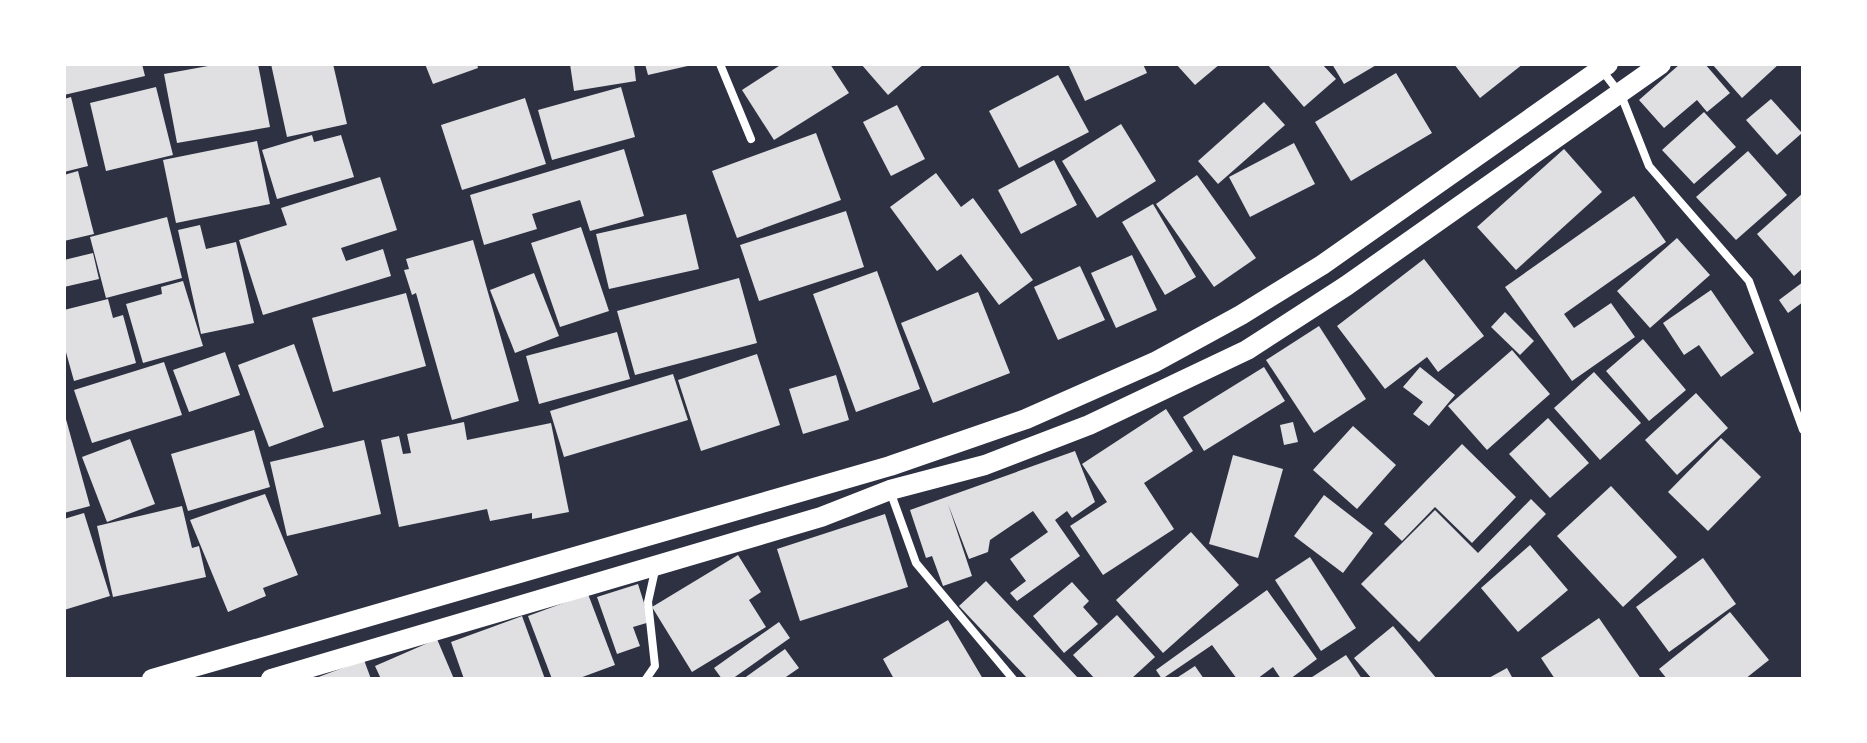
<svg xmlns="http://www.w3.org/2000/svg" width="1867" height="743" font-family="Raleway,sans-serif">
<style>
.building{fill:#e0e0e3}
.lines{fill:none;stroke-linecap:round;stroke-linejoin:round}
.minor{stroke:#fff;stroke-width:8}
.primary{stroke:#fff;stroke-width:20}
</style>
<rect width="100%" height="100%" fill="#2d3142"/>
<g class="building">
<polygon points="64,64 142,64 145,76 64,95"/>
<polygon points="219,64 258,64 270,127 177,143 164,74"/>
<polygon points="271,64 333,64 347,124 287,137"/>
<polygon points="425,64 477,64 478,68 433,84"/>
<polygon points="570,64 634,64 636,81 574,91"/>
<polygon points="645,64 692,64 692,65 648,75"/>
<polygon points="782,64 830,64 849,93 774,140 742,90"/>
<polygon points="861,64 924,64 888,95"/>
<polygon points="1068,64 1143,64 1147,73 1085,101"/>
<polygon points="1176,64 1220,64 1195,85"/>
<polygon points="1267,64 1322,64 1336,79 1304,107"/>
<polygon points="1332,64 1378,64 1344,84"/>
<polygon points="1454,64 1523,64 1480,98"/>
<polygon points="1680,64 1705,64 1730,93 1707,112 1697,100 1664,128 1639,100"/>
<polygon points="1712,64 1779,64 1742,98"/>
<polygon points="1396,73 1432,133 1351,181 1315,122"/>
<polygon points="1058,75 1089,132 1019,168 989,111"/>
<polygon points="156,87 173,155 106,171 90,103"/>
<polygon points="621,87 635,137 552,160 538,110"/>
<polygon points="71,97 88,166 64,172 64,99"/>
<polygon points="525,98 546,164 462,190 441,125"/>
<polygon points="1771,99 1802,133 1777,155 1746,120"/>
<polygon points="1264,102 1285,125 1218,184 1198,161"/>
<polygon points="897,105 925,159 891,176 863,122"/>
<polygon points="1704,112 1736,147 1694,184 1662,150"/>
<polygon points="1121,124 1156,181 1097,218 1062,161"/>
<polygon points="816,133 841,200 737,238 712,171"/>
<polygon points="312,135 314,142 341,135 354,177 277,199 262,150"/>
<polygon points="257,141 270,204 176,223 163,160"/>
<polygon points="1294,143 1315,184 1250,217 1229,177"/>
<polygon points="624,149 644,216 590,231 580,200 532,214 537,229 484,245 470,195"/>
<polygon points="1564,149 1602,192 1516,270 1477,227"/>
<polygon points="1748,151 1787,195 1736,240 1696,197"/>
<polygon points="1054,160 1077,205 1021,234 998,190"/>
<polygon points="78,171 94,234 64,241 64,175"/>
<polygon points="936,173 961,207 973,198 1033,280 999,305 961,254 937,271 890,207"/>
<polygon points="1197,175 1256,258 1214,287 1156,204"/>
<polygon points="380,177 397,230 341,248 346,261 383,249 391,276 263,315 239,240 287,225 281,208"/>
<polygon points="1803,193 1803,268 1794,276 1757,234"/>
<polygon points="1634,196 1666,242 1564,314 1574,328 1611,303 1635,337 1572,381 1505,287"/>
<polygon points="1153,204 1196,277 1165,295 1122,222"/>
<polygon points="846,211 864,267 759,301 740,245"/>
<polygon points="686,214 699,269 609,289 596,234"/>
<polygon points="167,217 182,278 106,298 90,237"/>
<polygon points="200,225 206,249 236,242 254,323 201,334 178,230"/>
<polygon points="581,227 609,311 560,327 531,243"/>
<polygon points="1677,238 1710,275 1650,328 1617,291"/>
<polygon points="473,240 519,401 452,420 416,293 412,295 404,270 409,269 406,259"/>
<polygon points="93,253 99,279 64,287 64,260"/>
<polygon points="1132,255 1157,310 1116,328 1091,273"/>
<polygon points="1424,259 1484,336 1438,372 1427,357 1385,389 1337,326"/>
<polygon points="1080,266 1105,320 1058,340 1034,287"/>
<polygon points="877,271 920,389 856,412 813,294"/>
<polygon points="534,273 559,336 515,353 490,290"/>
<polygon points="739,278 757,343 635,375 617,311"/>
<polygon points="183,281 203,346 143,363 126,304 162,294 161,287"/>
<polygon points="1803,282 1803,302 1788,313 1779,300"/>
<polygon points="1711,290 1754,353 1721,377 1699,345 1684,355 1663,323"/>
<polygon points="978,292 1010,373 933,403 901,323"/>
<polygon points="406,293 426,366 333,392 312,318"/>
<polygon points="108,299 113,318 123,315 136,363 74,381 64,345 64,310"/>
<polygon points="1505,312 1534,341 1520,355 1491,327"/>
<polygon points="1319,326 1366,399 1314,433 1266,360"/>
<polygon points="617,332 630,379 539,404 526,356"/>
<polygon points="1643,339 1686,390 1649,421 1606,371"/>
<polygon points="294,344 324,427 269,447 238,365"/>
<polygon points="1512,350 1550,394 1487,450 1448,406"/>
<polygon points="225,352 240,395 189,412 173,370"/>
<polygon points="757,354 780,425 701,451 678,380"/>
<polygon points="164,362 182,415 92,443 74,390"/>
<polygon points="1264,367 1285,401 1204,451 1183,417"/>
<polygon points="1420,367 1455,395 1429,426 1413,414 1423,402 1403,387"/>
<polygon points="1594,372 1641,423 1600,460 1554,408"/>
<polygon points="673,374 688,420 564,457 550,411"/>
<polygon points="836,375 849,420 803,434 789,389"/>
<polygon points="1696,393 1728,428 1677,475 1645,440"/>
<polygon points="1166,409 1193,451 1144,483 1174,529 1103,575 1070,526 1107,502 1082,464"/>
<polygon points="64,412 90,506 64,513"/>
<polygon points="1548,418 1589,463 1550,498 1509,454"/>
<polygon points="464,422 467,440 551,423 569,512 532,519 532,513 490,521 487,509 399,527 381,440 399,436 403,454 411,453 407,434"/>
<polygon points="1293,422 1298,442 1284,445 1280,425"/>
<polygon points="1353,426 1396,465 1357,509 1313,470"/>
<polygon points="254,430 270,487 188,511 171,454"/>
<polygon points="1721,438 1761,477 1708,531 1668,492"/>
<polygon points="130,439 155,504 107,522 82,457"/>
<polygon points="364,440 381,514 287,536 270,462"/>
<polygon points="1462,444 1516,497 1472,543 1435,507 1402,541 1384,524"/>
<polygon points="1075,451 1095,502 1072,518 1067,511 1055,520 1080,556 1017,601 1010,593 1026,581 1010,559 1048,532 1033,511 990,540 988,552 969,559 948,504 972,576 943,586 932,556 926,558 910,510"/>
<polygon points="1233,455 1283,469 1258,558 1209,544"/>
<polygon points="1611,486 1677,557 1623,607 1557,536"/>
<polygon points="265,494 298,575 263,588 266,596 228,612 190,520"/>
<polygon points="1324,495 1373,533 1343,573 1294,536"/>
<polygon points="1531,499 1546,514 1419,642 1361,584 1435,510 1478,553"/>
<polygon points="182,506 192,548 199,546 206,577 113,597 97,526"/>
<polygon points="84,513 110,596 64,610 64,519"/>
<polygon points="885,514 908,587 800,621 777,549"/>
<polygon points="1191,532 1239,585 1163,653 1116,600"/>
<polygon points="1530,545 1568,590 1518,632 1481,588"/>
<polygon points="738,555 761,592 749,600 766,627 692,672 652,607"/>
<polygon points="1310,557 1356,628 1321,651 1275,580"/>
<polygon points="1703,558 1736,604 1669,652 1636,607"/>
<polygon points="986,581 1079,679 1028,679 959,606"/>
<polygon points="1072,582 1089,601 1083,607 1098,624 1064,653 1033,616"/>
<polygon points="638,584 650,622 633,627 640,646 617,654 597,597"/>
<polygon points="1267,590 1317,659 1290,679 1281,679 1273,667 1257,679 1237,679 1212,645 1162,679 1156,670"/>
<polygon points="588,594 615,665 577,679 552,679 528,616"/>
<polygon points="1730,612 1769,660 1745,679 1667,679 1659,669"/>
<polygon points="1117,615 1155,657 1131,679 1095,679 1073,655"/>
<polygon points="522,616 545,679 464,679 451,642"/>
<polygon points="1599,618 1641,679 1555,679 1541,658"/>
<polygon points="948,620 983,679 894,679 883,659"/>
<polygon points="779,622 790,638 732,679 722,679 714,668"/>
<polygon points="1393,626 1437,679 1372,679 1354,658"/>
<polygon points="437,639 454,679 381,679 375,666"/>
<polygon points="785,649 799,668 783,679 743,679"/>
<polygon points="1346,655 1362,679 1309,679"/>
<polygon points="364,660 371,679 313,679"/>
<polygon points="1195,666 1204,679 1175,679"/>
<polygon points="1507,668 1513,679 1487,679"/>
</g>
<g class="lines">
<g class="minor">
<polyline points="720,64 751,139"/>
<polyline points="1601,69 1621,95 1649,166 1749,281 1803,430"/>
<polyline points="890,491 916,563 1013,679"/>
<polyline points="646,679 655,666 648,602 656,566"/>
</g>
<g class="primary">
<polyline points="152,679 890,466 1026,419 1155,362 1241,315 1322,265 1608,64"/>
<polyline points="271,679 821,517 890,490 985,465 1089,425 1247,350 1346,286 1661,64"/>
</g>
</g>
<rect width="1867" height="743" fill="none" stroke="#ffffff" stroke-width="132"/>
</svg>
